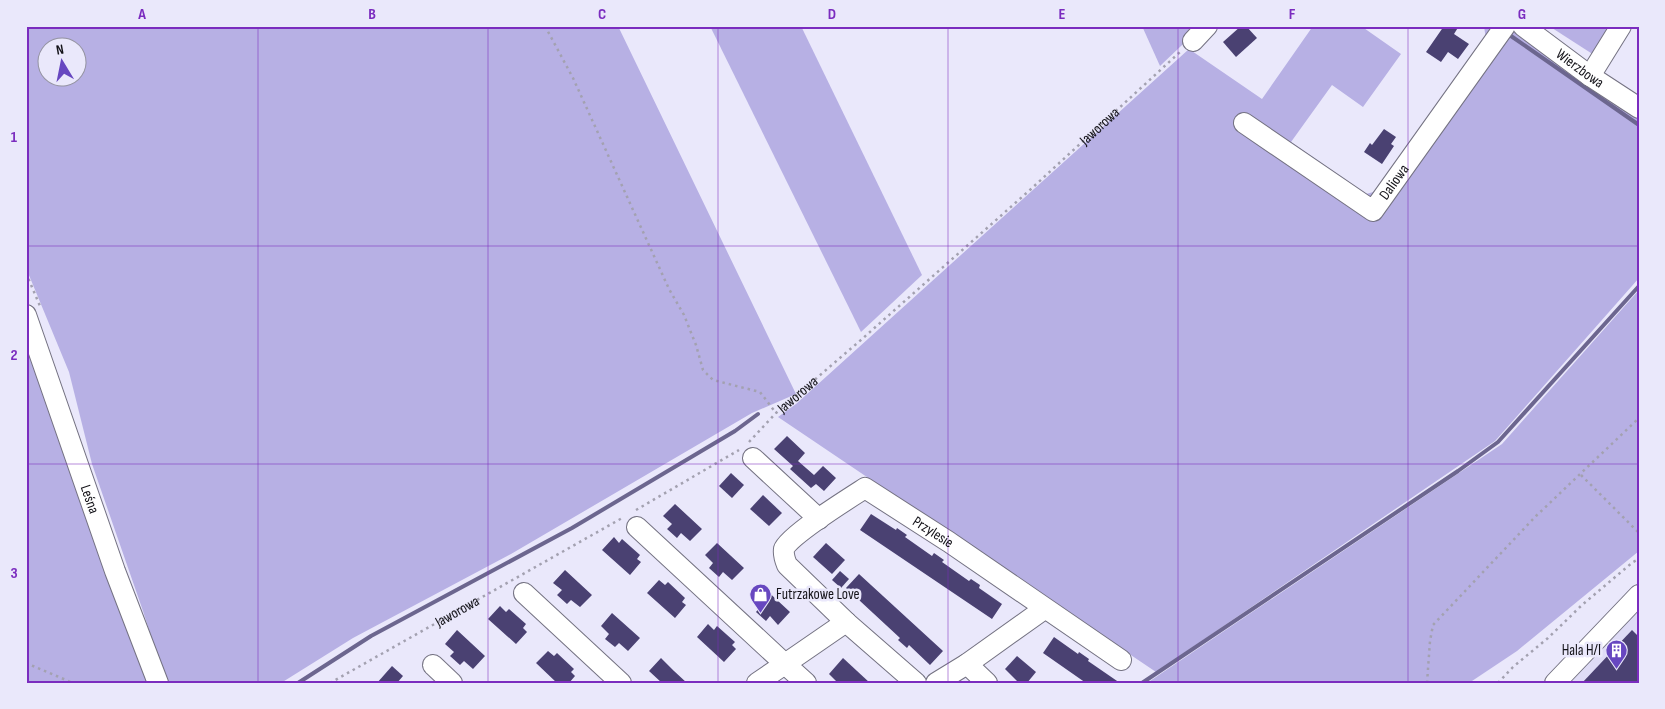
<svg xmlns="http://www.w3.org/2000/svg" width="1665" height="709" font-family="'Sofia Sans Condensed',sans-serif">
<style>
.built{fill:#dfdcf6}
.green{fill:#b7b0e4;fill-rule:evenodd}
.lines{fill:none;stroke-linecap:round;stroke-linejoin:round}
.stream{stroke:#6c668f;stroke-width:4}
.building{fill:#4a4172}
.minor-casing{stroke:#747282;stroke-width:22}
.path{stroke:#a3a1b0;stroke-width:2.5;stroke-dasharray:2.5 4;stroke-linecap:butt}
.minor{stroke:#fff;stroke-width:20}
.grid{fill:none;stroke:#7b2cbf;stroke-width:1;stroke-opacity:0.55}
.labels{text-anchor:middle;stroke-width:5;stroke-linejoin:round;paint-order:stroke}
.street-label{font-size:15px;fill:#141319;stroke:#eae8fb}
.poi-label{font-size:15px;fill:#141319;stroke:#eae8fb;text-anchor:start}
.neatline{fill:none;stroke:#7b2cbf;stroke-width:2}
.grid-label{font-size:16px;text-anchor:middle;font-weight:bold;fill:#7b2cbf}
</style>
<rect width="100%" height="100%" fill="#eae8fb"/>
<polygon class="built" points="1639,606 1639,683 1565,683"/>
<g class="green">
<path d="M 26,26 L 618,26 L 796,394 L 752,413 L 511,554 L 353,638 L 281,683 L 169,683 L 164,677 L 143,611 L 92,464 L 69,372 L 26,268 ZM 48,48 L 78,48 L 78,78 L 48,78 Z"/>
<polygon points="710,26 801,26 922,275 861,332"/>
<polygon points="1142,26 1202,26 1160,66"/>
<polygon points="1313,26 1361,26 1401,54 1363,107 1332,85 1291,142 1366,194 1377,191 1486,40 1484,26 1514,26 1639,115 1639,278 1495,441 1156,672 778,417 796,404 1189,49 1262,99"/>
<polygon points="1549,26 1611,26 1594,55"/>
<polygon points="1639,290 1639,551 1517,651 1469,683 1147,683 1502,444"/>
<polygon points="26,336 151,683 26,683"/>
</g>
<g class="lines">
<g class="stream">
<polyline points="1511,36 1639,125"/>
<polyline points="298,683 371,636 572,528 735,431 758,414"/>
<polyline points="1142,683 1458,471 1498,442 1639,286"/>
</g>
</g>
<g class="building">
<polygon points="1241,26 1246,26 1257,38 1236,57 1223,42"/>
<polygon points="1444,26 1459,26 1454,34 1469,44 1458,59 1448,52 1441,62 1426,52"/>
<polygon points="1384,129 1396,137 1391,144 1394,146 1382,164 1364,152 1370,143 1372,145"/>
<polygon points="787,436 805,453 798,461 814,475 823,466 836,478 824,491 816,484 811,488 790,469 793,466 774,449"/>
<polygon points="731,473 744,485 732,498 719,486"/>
<polygon points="763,495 782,513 769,526 750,509"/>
<polygon points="675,504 702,529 690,541 681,533 677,538 667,529 672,524 663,516"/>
<polygon points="871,514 896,530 897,528 907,535 905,537 932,556 934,553 944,560 942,562 969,581 971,579 980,585 979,588 1002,604 992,619 860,530"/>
<polygon points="614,537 619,543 622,539 640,555 637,559 641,562 630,575 602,550"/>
<polygon points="717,543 744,568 732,580 723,572 719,577 709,568 713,563 705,555"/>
<polygon points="826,543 845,560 832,574 813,557"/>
<polygon points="565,570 592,595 580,607 571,600 567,604 557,595 562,590 553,583"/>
<polygon points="840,571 849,579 841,588 832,580"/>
<polygon points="859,574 943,651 930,665 909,645 907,648 898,640 900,638 846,588"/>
<polygon points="659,580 665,585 668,582 685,598 682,602 686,605 675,618 647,593"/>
<polygon points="763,587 790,612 778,625 770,616 766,621 756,612 760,607 752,599"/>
<polygon points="500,606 506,612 509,609 526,624 523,628 527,632 516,644 488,619"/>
<polygon points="612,613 640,638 628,651 619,643 615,647 605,639 609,634 601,626"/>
<polygon points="708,624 714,630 717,626 735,642 732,645 736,649 724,662 697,637"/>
<polygon points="457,630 485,656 473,669 464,661 460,665 450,656 454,652 445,644"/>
<polygon points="1632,630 1639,637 1639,683 1582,683"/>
<polygon points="1054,637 1078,654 1079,652 1089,659 1088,661 1120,683 1086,683 1043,653"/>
<polygon points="548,651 554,656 557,653 574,669 571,672 575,676 569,683 557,683 536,663"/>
<polygon points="1017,656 1036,672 1027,683 1019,683 1005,669"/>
<polygon points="661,658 674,671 687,683 662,683 649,671"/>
<polygon points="843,658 870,683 838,683 829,674"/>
<polygon points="392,666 403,676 397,683 377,683"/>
</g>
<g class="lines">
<defs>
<g id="minor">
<path id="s3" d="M 1523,26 L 1590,76 L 1639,108"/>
<polyline points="1193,41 1207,26"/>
<polyline points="1590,76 1621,26"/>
<path id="s4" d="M 1244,123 L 1373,211 L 1505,26"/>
<path id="s5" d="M 26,315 L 115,571 L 158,683"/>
<polyline points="753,458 819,519"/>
<polyline points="637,527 785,664 757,683"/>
<polyline points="524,593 621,683"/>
<polyline points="846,622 916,683"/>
<polyline points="967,664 987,683"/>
<polyline points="433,665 452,683"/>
<path id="s6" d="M 806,683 L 785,664 L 846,622 L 787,565 C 785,560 783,555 784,549 C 787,537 851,497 865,488 L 949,542 L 1121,660"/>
<polyline points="936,683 967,664 1044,609"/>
<polyline points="1555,683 1639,595"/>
</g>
</defs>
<use href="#minor" class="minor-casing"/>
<g class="path">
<polyline points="545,26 573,78 669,289 684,315 696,345 703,370 713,380 760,392 776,413"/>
<polyline points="26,273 40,306"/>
<path id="s1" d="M 749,442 L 776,413 L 862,339 L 1031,189 L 1180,52"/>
<polyline points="1581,475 1639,533"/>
<polyline points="636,510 739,450"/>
<polyline points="26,663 73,683"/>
<path id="s2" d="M 330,683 L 624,517"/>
<polyline points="1427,683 1430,641 1433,625 1536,516 1639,418"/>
<polyline points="1498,683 1513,667 1548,638 1582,605 1633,562 1639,559"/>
</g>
<use href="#minor" class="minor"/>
</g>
<path class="grid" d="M 258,26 L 258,683M 488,26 L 488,683M 718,26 L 718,683M 948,26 L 948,683M 1178,26 L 1178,683M 1408,26 L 1408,683M 26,246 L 1639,246M 26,464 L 1639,464"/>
<defs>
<symbol id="shop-pin" viewBox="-11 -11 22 30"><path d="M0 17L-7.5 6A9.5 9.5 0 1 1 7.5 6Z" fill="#6747c0" stroke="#eae8fb"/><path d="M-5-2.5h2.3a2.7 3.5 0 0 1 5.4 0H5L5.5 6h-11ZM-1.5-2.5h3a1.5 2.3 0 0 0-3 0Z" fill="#fff"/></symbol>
<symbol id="building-pin" viewBox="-11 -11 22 30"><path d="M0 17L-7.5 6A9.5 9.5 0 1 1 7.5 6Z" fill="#6747c0" stroke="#eae8fb"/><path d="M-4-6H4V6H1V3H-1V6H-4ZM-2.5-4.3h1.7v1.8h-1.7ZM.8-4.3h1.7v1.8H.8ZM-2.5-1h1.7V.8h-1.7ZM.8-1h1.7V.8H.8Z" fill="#fff"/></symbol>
</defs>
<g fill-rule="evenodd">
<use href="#shop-pin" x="748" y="582" width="25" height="34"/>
<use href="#building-pin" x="1604" y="638" width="25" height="34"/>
</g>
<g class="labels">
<g class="street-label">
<text dy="5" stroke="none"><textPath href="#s3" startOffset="71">Wierzbowa</textPath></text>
<text dy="5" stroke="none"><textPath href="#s1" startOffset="472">Jaworowa</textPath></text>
<text dy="5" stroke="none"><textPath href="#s4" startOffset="192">Daliowa</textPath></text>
<text dy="5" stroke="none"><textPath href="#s1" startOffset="68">Jaworowa</textPath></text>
<text dy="5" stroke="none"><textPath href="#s5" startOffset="195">Leśna</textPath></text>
<text dy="5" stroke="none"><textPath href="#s6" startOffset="384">Przylesie</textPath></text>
<text dy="5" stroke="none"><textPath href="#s2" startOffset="146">Jaworowa</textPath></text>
</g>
<g class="poi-label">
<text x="776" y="599">Futrzakowe Love</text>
<text x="1601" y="655" text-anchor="end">Hala H/I</text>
</g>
</g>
<rect width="1665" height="709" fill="none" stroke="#eae8fb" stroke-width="55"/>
<g transform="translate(62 62) rotate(350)"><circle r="24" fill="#eae8fb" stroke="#9493a1"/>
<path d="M0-4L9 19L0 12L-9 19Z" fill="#6747c0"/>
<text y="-8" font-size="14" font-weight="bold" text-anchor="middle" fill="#141319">N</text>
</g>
<rect x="28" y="28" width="1610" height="654" class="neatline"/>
<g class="grid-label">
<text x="142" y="19">A</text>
<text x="372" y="19">B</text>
<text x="602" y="19">C</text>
<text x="832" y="19">D</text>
<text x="1062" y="19">E</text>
<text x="1292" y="19">F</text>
<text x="1522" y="19">G</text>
<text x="14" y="142">1</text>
<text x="14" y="360">2</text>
<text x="14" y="578">3</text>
</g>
</svg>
